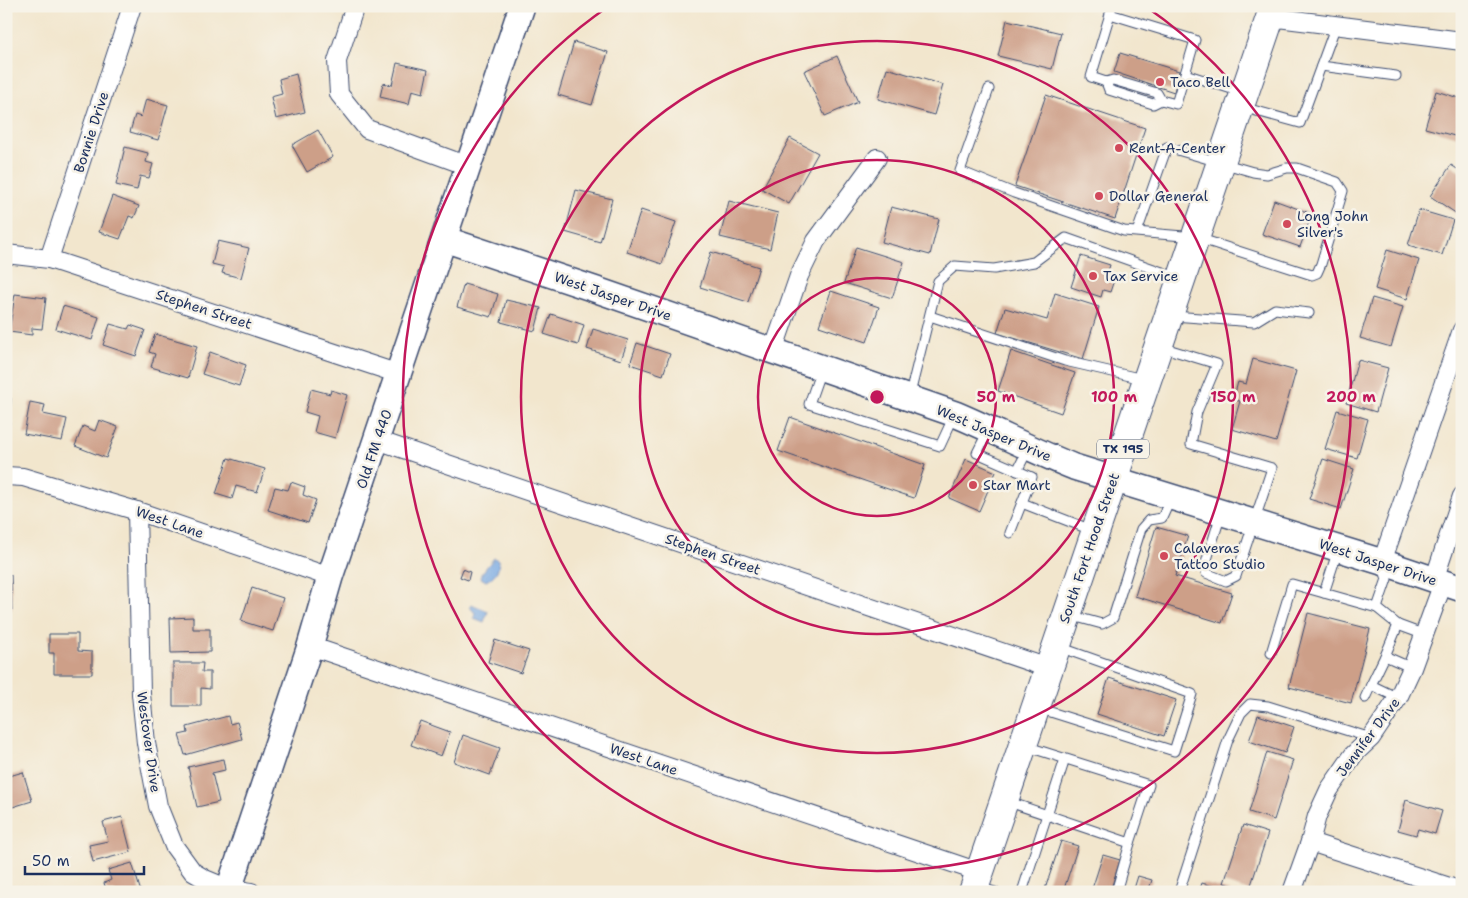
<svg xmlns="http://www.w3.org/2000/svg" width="1468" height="898" font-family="'Shantell Sans',sans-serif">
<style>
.water{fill:#78a9e3;stroke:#4a6ca0}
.building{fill:#cd9f88}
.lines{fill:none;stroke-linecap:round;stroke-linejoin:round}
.lane-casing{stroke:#3b4a6f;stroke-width:11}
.street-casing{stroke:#3b4a6f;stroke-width:20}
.secondary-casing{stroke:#3b4a6f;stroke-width:28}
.highway-casing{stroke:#3b4a6f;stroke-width:30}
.lane{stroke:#fff;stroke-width:9}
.street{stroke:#fff;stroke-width:18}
.secondary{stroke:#fff;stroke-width:25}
.highway{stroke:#fff;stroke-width:28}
.ring{fill:none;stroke:#c2185b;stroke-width:2.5}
.poi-dot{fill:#d1495b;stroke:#f7f3e8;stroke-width:2}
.labels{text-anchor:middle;stroke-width:5;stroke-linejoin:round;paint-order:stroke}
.shield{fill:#f7f3e8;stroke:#5d6a87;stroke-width:1}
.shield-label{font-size:12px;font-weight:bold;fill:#1b2f5e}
.poi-label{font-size:14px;fill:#1b2f5e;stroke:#f7f3e8;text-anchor:start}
.street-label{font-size:14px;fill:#1b2f5e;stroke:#f7f3e8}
.centre{fill:#c2185b;stroke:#f7f3e8;stroke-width:2.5}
.ring-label{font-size:15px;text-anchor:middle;font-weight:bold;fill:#c2185b;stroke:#f7f3e8;stroke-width:5;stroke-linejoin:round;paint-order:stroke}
</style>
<rect width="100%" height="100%" fill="#f7f3e8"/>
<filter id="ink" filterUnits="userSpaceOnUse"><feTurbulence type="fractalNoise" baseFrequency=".02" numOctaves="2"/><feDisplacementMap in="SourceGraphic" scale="10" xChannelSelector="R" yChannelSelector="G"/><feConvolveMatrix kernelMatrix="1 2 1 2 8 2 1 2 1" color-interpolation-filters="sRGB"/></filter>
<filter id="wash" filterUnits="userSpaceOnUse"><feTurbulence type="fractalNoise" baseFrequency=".0096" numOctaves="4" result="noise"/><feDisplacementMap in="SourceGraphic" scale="20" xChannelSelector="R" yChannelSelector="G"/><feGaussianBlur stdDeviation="1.12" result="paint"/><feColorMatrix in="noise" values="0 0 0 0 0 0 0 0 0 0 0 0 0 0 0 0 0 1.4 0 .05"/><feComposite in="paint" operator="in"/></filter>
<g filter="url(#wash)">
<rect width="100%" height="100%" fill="#f2e6cd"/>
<g class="water">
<path d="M 494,558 L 498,560 C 501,569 494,577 486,581 L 481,578 L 481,574 Z"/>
<polygon points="471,604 488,611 484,622 474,618 475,613 470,607"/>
</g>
<g id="blocks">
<g class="building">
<polygon points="1007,20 1061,33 1052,69 998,56"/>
<polygon points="574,42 608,52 592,105 558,95"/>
<polygon points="1120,53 1179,71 1174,92 1114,72"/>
<polygon points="837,56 858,102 825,116 804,71"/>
<polygon points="397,63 428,70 423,93 412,90 409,104 380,97 383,83 392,85"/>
<polygon points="887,68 943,85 934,115 878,99"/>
<polygon points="296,74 305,112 276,119 271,97 282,94 279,79"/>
<polygon points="1436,91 1462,99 1462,138 1425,128"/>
<polygon points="1046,95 1145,128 1115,219 1015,186"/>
<polygon points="146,99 168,105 158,140 130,132 135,115 141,117"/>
<polygon points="318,130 333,157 307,172 292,145"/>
<polygon points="790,138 818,153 789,204 762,189"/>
<polygon points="125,147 148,153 146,162 153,164 149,178 140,176 137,190 116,185"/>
<polygon points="1451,165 1462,172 1462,213 1460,216 1430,196"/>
<polygon points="576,190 612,199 600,242 565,232"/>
<polygon points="112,196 139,206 134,218 129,216 120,239 99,232"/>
<polygon points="1274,200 1312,214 1300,247 1262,234"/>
<polygon points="729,201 778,213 770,249 720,237"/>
<polygon points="891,207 939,219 930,255 882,242"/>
<polygon points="641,210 676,222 662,264 627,252"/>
<polygon points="1419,210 1453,220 1442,255 1408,245"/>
<polygon points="218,241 249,248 241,278 222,273 224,267 212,264"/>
<polygon points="856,247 904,262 892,298 844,283"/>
<polygon points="1387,250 1419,260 1407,299 1375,289"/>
<polygon points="711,252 759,267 748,302 700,287"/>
<polygon points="1081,256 1110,265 1107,274 1115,277 1110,292 1103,290 1101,297 1071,287"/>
<polygon points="464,284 498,294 491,317 457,307"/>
<polygon points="831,291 879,307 867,342 819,326"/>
<polygon points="1055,293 1099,307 1083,359 997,333 1005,308 1047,320"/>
<polygon points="15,294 46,298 42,329 32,328 32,335 9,332"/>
<polygon points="1372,298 1403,307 1391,347 1360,338"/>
<polygon points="506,300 541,308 535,331 501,322"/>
<polygon points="63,306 99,317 92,340 56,329"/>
<polygon points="551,314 584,325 578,345 544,334"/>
<polygon points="110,324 128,329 130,325 145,330 136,356 103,345"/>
<polygon points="593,329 628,340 621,360 587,349"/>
<polygon points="155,334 197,346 188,378 151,367 155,354 149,352"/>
<polygon points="637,343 670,354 663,375 630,364"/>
<polygon points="1011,351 1075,373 1061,413 998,391"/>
<polygon points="210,352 246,365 239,386 202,374"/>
<polygon points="1253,359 1296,371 1276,442 1232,429 1240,401 1233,400 1238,382 1246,384"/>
<polygon points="1358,360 1388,368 1376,412 1346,403"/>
<polygon points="311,389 330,394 331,390 347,395 335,438 314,432 318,416 305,412"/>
<polygon points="6,398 11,398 9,435 6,435"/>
<polygon points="30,402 45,405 43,414 67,419 62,441 24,434"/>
<polygon points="1337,410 1368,419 1357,458 1325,449"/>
<polygon points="790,417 925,465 914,498 778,451"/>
<polygon points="99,420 118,427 106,458 75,446 83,426 95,431"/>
<polygon points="228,458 265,469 257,492 236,486 232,499 216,494"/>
<polygon points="966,459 996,472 979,511 949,498"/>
<polygon points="1323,459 1354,469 1341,509 1309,499"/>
<polygon points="291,482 305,487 303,495 316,500 308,523 268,510 275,487 288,490"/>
<polygon points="1156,527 1188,536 1175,576 1232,593 1222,623 1135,596"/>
<polygon points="463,569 470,572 468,580 460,577"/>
<polygon points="6,575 11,575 12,610 6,610"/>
<polygon points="252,588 283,598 273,631 241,621"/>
<polygon points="1308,613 1370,629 1351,703 1289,687"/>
<polygon points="193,617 193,629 210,629 210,652 171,653 170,618"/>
<polygon points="49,634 78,634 78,651 92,652 92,674 54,674 54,653 49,653"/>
<polygon points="495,640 529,651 521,673 488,662"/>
<polygon points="173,663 203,663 202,672 210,672 210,689 201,688 201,706 173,706"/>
<polygon points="1109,678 1176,700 1164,736 1097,714"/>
<polygon points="1258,715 1294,727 1285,753 1249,741"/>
<polygon points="228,716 230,724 237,722 242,739 185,755 179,735 188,733 187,727"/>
<polygon points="420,721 450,732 441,756 411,745"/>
<polygon points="463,735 500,748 490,775 454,762"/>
<polygon points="1267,752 1293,760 1274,820 1249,812"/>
<polygon points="223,759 225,770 212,773 219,802 197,807 188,767"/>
<polygon points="23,772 32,801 6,809 6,777"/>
<polygon points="1406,800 1442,811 1435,834 1418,829 1416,835 1398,830"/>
<polygon points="122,817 131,852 93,862 89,845 108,841 103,822"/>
<polygon points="1243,825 1268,833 1249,891 1224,883"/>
<polygon points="1061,841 1078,846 1063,892 1044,892"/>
<polygon points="1103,855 1120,860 1110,892 1091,892"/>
<polygon points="132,863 141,892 107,892 104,883 111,880 108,870"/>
<polygon points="1138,876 1152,880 1148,892 1133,892"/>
<polygon points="1202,883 1230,891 1230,892 1199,892"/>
</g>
</g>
</g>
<g filter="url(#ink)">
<use href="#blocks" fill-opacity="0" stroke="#3b4a6f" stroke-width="1"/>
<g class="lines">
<defs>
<g id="lane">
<polyline points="1110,14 1091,77 1106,82 1113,80 1157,93 1161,100"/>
<polyline points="1321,66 1396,76"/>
<polyline points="1185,74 1241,92"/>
<polyline points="1106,82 1109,90 1153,104 1161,100 1176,104 1195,40 1110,14 1112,6"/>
<polyline points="989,89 960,171 1014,193 1124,231 1195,237 1312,275 1317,273 1321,264 1343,191 1337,182 1297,168 1287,168 1267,174 1253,172 1167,147 1137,232"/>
<polyline points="1242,107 1300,123 1336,25"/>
<polyline points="930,316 1065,361 1143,379"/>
<polyline points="1173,316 1254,322 1275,309 1309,313"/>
<polyline points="1161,347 1217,364 1197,412 1191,444 1272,468 1236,576 1226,581 1206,573 1205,566 1221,514"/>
<polyline points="821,370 809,404 940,446 954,416"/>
<polyline points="909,398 938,281 955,266 994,269 1034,262 1066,238 1179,278"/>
<polyline points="988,431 977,453 1032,477 1010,533"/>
<polyline points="1017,471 1028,449"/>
<polyline points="1022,503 1094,531"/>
<polyline points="1324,593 1338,550"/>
<polyline points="1377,608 1398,625 1425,635"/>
<polyline points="1069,615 1102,624 1113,618 1141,529 1149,520 1162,518 1171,498"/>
<polyline points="1398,625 1385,656 1412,668"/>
<polyline points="1271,653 1292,584 1377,608 1387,579 1383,567"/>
<polyline points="1385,656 1371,685 1398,698"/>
<polyline points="1365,698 1371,685"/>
<polyline points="1038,708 1174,751 1192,694 1059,647"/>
<polyline points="1006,801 1130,843 1149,785 1025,746"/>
<polyline points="978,887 995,892"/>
<polyline points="1022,892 1065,759"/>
<polyline points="1116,892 1130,843"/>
<polyline points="1179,892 1228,740 1241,713 1250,704 1268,706 1371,738"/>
</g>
<g id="street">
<polyline points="355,6 337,61 339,94 367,129 468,166"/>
<polyline points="1270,17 1462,41"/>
<polyline points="6,254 49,259 399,374"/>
<polyline points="49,259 132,6"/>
<polyline points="773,351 799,276 816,241 877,158"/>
<polyline points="377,440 1048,668"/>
<polyline points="6,476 23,477 137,511 330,577"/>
<polyline points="137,511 141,694 146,743 158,806 174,846 193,872 205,879 229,889 251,892"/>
<polyline points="1382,562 1462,330"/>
<polyline points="1434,580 1462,496"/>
<polyline points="310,646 979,872"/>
<polyline points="1310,842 1462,891"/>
<polyline points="1292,892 1310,842 1317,816 1329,790 1354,754 1371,738 1398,698 1412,668 1443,583"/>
</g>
<g id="secondary">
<path d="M 444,239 L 594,289 L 955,414 C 995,431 1034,451 1074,467 L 1382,562 L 1462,589"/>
<polyline points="228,892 310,646 330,577 522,6"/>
</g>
<polyline id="highway" points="973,892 1274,6"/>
</defs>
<use href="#lane" class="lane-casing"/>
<use href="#street" class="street-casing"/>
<use href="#secondary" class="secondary-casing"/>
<use href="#highway" class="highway-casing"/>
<use href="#lane" class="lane"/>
<use href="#street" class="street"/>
<use href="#secondary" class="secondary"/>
<use href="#highway" class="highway"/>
</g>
</g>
<g class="ring">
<circle cx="877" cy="397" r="119"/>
<circle cx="877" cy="397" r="237"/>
<circle cx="877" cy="397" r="356"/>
<path d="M1145 6A474 474 0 1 1 609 6"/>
</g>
<g class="poi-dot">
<circle cx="1160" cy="82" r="5"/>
<circle cx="1119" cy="148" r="5"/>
<circle cx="1099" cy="196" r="5"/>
<circle cx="1287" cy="224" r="5"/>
<circle cx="1093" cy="276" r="5"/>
<circle cx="973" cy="485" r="5"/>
<circle cx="1164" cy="556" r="5"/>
</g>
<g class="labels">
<rect class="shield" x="1097" y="439.5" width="52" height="19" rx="4"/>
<g class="shield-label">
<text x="1123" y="453">TX 195</text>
</g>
<g class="poi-label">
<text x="1170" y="87">Taco Bell</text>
<text x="1129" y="153">Rent-A-Center</text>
<text x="1109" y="201">Dollar General</text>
<text x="1297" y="221">Long John<tspan x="1297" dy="16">Silver's</tspan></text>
<text x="1103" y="281">Tax Service</text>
<text x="983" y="490">Star Mart</text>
<text x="1174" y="553">Calaveras<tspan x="1174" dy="16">Tattoo Studio</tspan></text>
</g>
<g class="street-label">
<text transform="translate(91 132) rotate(-72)" y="5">Bonnie Drive</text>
<text transform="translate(613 296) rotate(19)" y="5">West Jasper Drive</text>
<text transform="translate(204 309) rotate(18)" y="5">Stephen Street</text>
<text transform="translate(994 433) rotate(23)" y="5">West Jasper Drive</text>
<text transform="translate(374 449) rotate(-71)" y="5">Old FM 440</text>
<text transform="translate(170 522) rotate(19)" y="5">West Lane</text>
<text transform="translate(1089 548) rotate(-71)" y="5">South Fort Hood Street</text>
<text transform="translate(713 554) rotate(19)" y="5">Stephen Street</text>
<text transform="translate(1378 562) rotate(18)" y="5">West Jasper Drive</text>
<text transform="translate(1368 737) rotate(-53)" y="5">Jennifer Drive</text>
<text transform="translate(149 742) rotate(82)" y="5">Westover Drive</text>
<text transform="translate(644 759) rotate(19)" y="5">West Lane</text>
</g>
</g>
<circle cx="877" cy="397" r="8" class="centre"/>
<g class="ring-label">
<text x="996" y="402">50 m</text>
<text x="1114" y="402">100 m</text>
<text x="1233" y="402">150 m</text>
<text x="1351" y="402">200 m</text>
</g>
<rect width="1468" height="898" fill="none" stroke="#f7f3e8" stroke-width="25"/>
<path d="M25 866v8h119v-8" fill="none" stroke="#1b2f5e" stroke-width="2.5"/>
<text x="32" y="866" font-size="15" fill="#1b2f5e" stroke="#f7f3e8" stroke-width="4" paint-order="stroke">50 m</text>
</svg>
